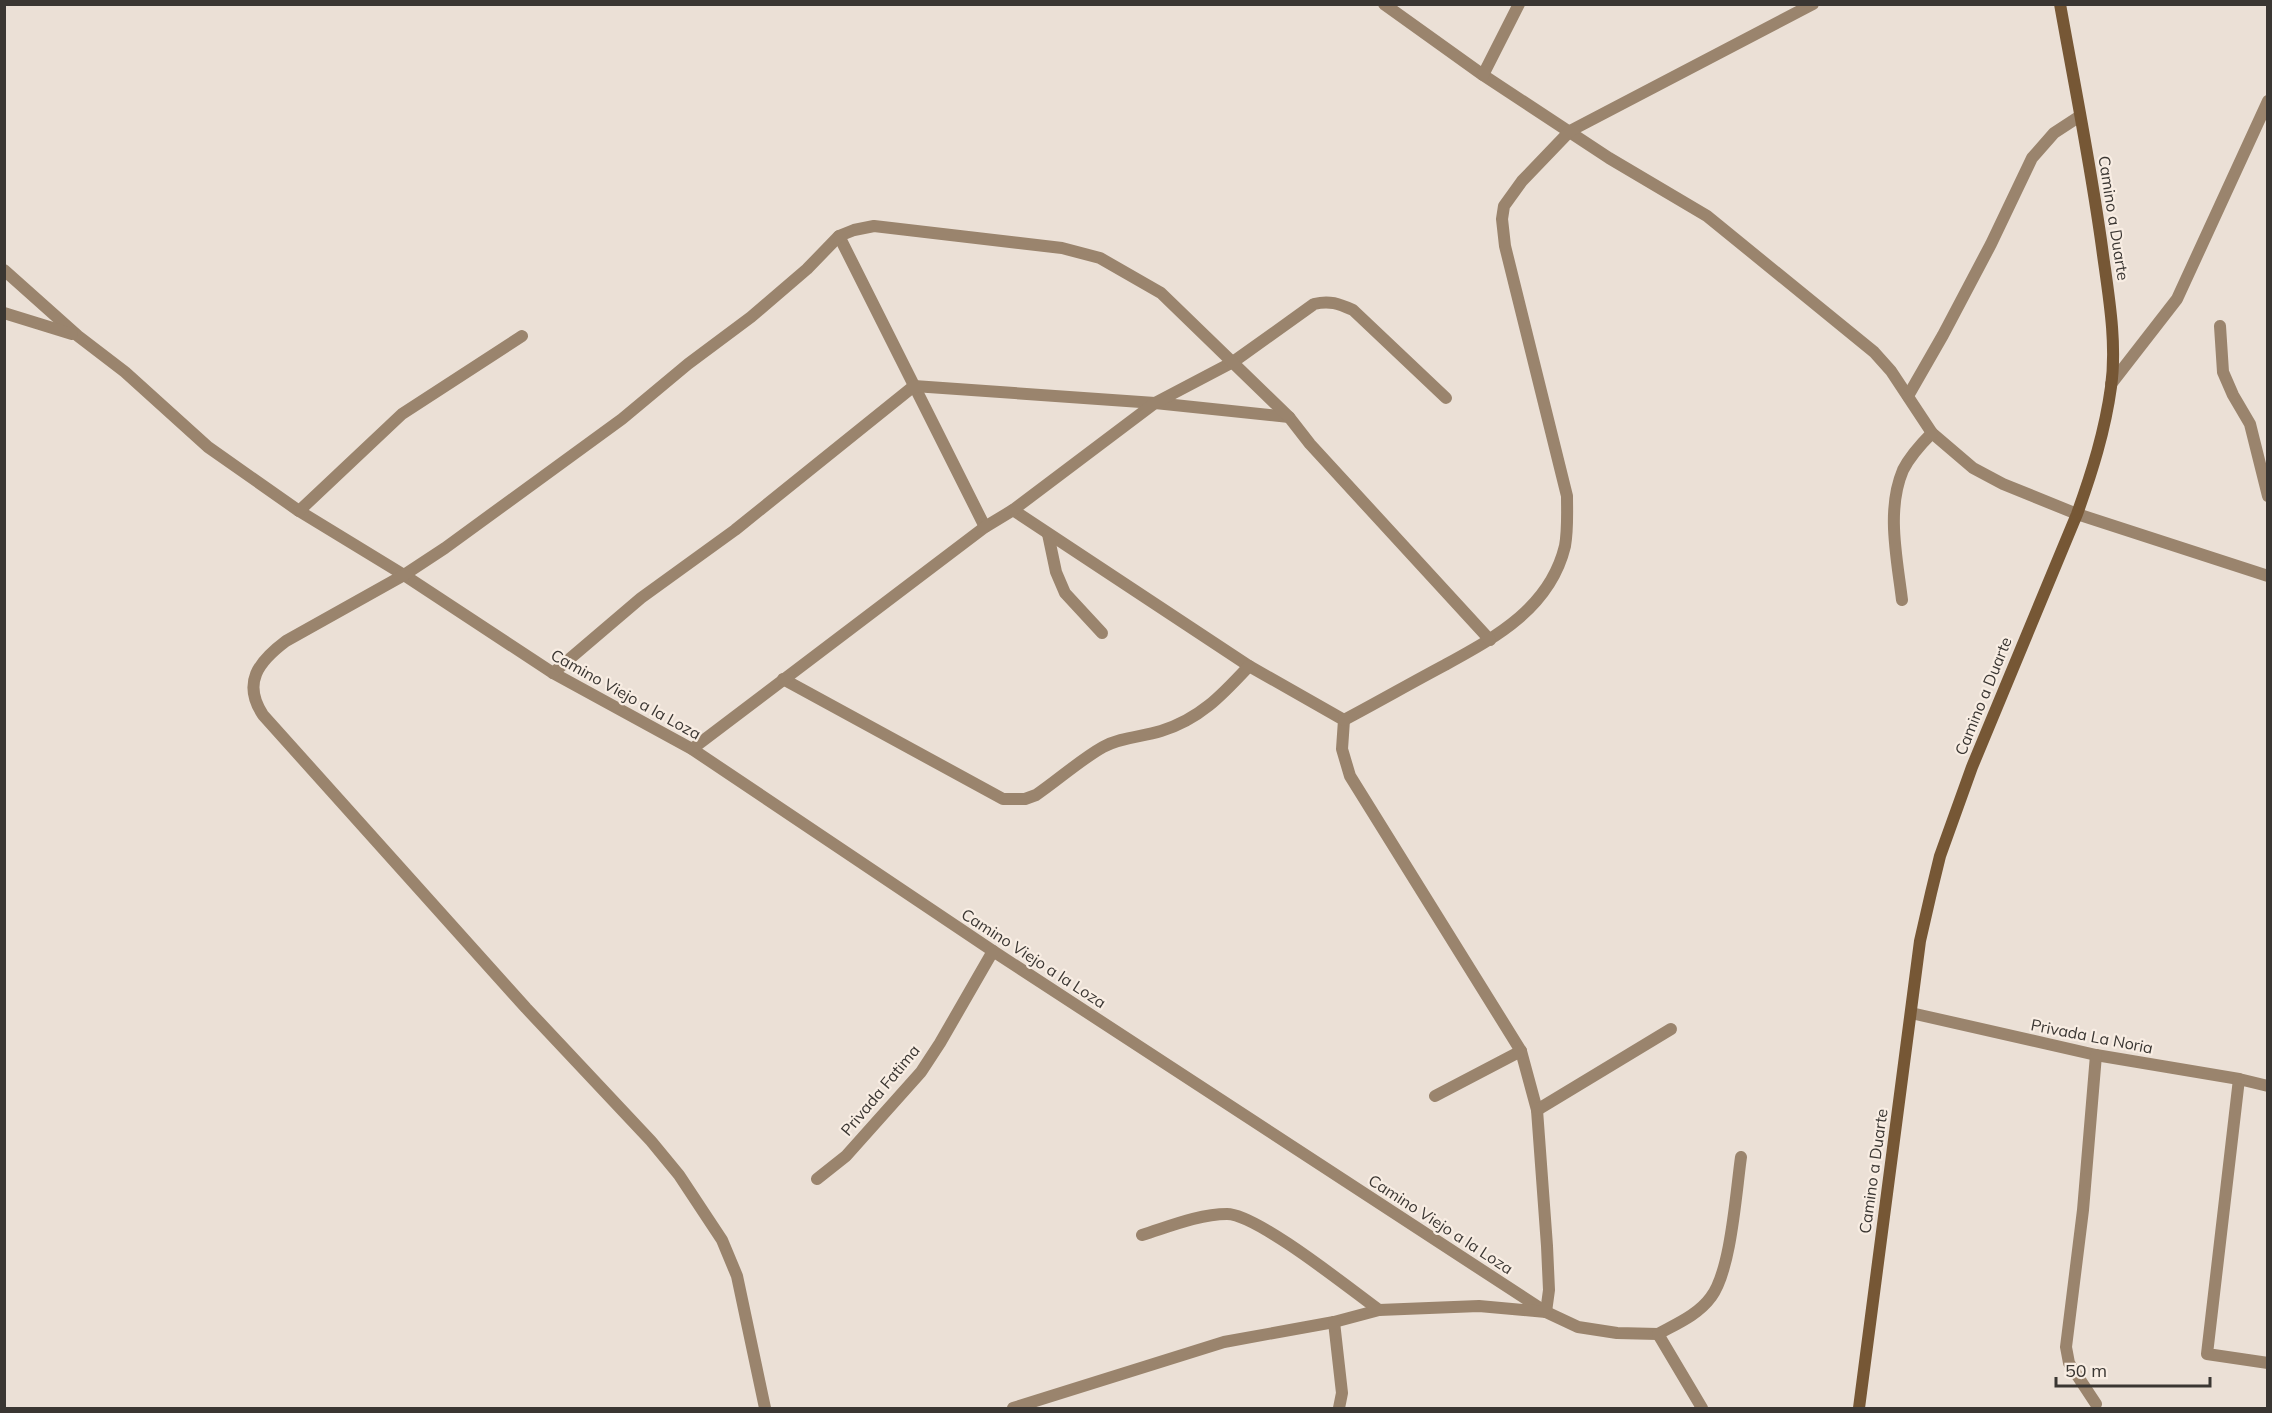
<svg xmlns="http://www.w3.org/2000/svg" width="2272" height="1413" font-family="Mulish,sans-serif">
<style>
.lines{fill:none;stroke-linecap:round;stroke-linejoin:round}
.street{stroke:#9a846d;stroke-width:12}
.secondary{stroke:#765735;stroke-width:12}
.labels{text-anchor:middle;stroke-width:4.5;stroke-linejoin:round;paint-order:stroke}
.street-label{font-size:16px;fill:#3a3632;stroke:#f8ede3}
</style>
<rect width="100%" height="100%" fill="#ebe0d6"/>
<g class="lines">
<g class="street">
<polyline points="1384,4 1483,75 1609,158 1707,216 1874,352 1891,371 1932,433 1973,468 2003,484 2077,514 2268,576"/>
<polyline points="1483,75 1519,4"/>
<polyline points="839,236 985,527"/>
<polyline points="4,270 78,336 125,372 208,447 299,511 404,575 553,673 692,749 993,951 1546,1312 1578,1327 1617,1333 1658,1334"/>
<polyline points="4,313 72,334"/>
<polyline points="2220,326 2223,372 2233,395 2250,424 2268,496"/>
<polyline points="2111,384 2177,299 2268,101"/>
<polyline points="1908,396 1943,335 1991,244 2032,158 2054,133 2080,116"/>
<polyline points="1013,510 1249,666 1344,720 1342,749 1350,776 1521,1051 1537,1110 1547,1246 1549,1290 1546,1312 1479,1306 1379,1310 1334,1322 1224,1342 1013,1408"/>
<polyline points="299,511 402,414 522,336"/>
<polyline points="1048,534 1056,572 1065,593 1102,633"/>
<path d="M 1902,600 C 1897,558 1886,510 1903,470 C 1910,456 1921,444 1932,433"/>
<polyline points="553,673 641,598 735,530 914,386 1155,403 1289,417"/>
<path d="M 783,679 L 1003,799 L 1025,799 L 1036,795 C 1058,780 1080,760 1103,747 C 1121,737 1142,737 1161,731 C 1200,719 1222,695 1249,666"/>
<path d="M 1344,720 C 1378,702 1411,683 1445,665 C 1496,637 1550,608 1565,546 C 1568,529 1567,513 1567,496 L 1505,246 L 1502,219 L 1504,206 L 1522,181 L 1570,131 L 1813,4"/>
<path d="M 692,749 L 985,527 L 1013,510 L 1155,403 L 1233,362 L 1314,304 C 1330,300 1339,304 1353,310 L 1446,398"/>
<polyline points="1911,1013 2096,1055 2239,1079 2268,1086"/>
<polyline points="2239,1079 2207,1354 2268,1363"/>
<polyline points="1435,1096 1521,1051"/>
<polyline points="1537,1110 1671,1029"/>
<polyline points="817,1179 846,1156 921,1072 940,1043 993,951"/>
<path d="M 1142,1235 C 1168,1227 1199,1214 1227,1214 C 1257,1214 1350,1289 1379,1310"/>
<polyline points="1334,1322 1342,1393 1339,1408"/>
<path d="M 1658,1334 C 1676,1324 1698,1315 1711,1297 C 1731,1271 1736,1192 1741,1157"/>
<polyline points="1658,1334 1702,1408"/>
<polyline points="2096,1404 2069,1363 2066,1347 2083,1210 2096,1055"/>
<path d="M 765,1408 L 737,1276 L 722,1240 L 679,1175 L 651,1141 L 526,1008 L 263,715 C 242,683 258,662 286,641 L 404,575 L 445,548 L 622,419 L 688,364 L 751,317 L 807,269 L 839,236 L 854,230 L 874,226 L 1062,248 L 1100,258 L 1161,293 L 1289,417 L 1310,444 L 1490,640"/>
</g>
<path class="secondary" d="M 1859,1408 L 1920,941 L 1931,893 L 1940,856 L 1972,767 L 2077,514 C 2092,472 2105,431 2111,387 C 2117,344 2109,298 2103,255 C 2092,171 2075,88 2060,4"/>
</g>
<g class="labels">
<g class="street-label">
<text transform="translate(2114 218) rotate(81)" y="6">Camino a Duarte</text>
<text transform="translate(626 694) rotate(29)" y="6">Camino Viejo a la Loza</text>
<text transform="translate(1983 696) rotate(-68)" y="6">Camino a Duarte</text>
<text transform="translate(1034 958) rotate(33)" y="6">Camino Viejo a la Loza</text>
<text transform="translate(2092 1036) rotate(11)" y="6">Privada La Noria</text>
<text transform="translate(880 1090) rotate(-50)" y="6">Privada Fatima</text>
<text transform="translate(1873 1171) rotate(-82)" y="6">Camino a Duarte</text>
<text transform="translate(1441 1224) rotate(33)" y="6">Camino Viejo a la Loza</text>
</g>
</g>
<rect width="2272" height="1413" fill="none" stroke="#3a3632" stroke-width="12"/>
<path d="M2056 1377v9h154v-9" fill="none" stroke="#3a3632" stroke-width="3"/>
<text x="2065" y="1377" font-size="18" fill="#3a3632" stroke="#f8ede3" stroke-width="4.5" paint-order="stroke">50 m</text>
</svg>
